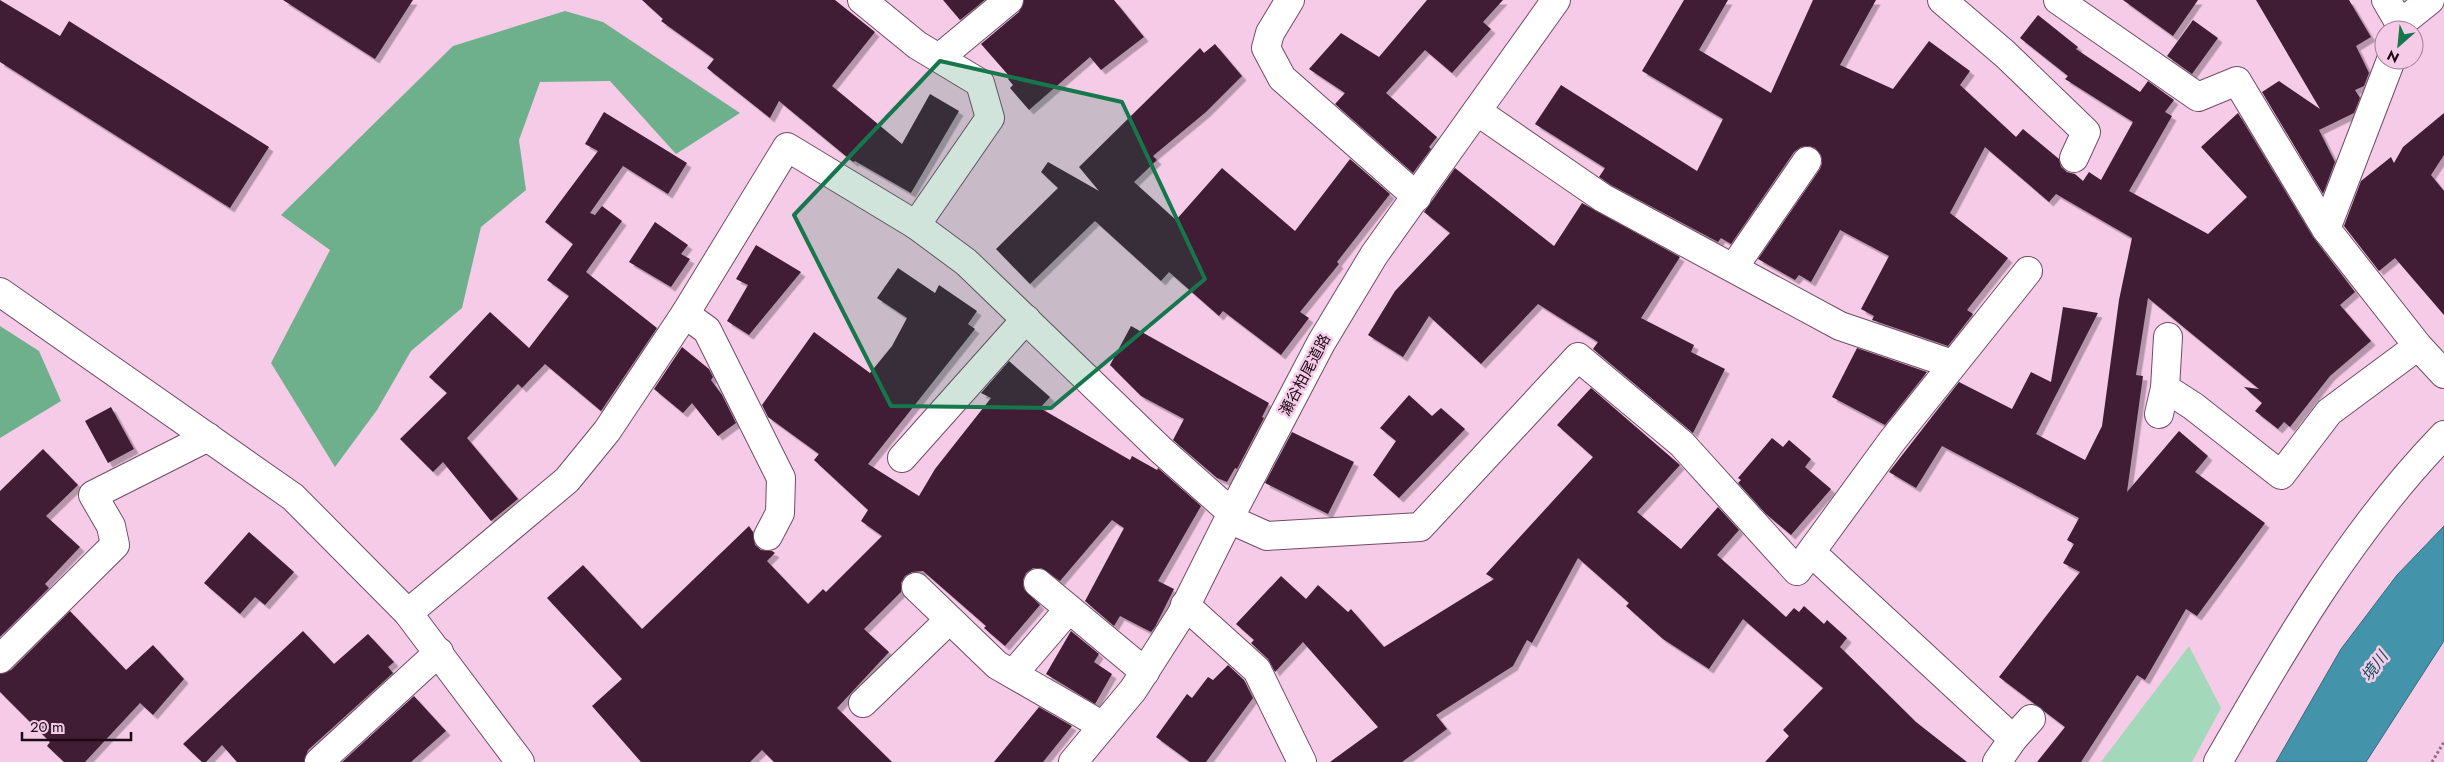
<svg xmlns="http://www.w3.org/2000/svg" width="2444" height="762" font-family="Jost,'Noto Sans JP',sans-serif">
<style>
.green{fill:#a3d9ba}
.forest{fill:#6fb08c}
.water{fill:#4394ab;stroke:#366b7e}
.building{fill:#3f1f36;filter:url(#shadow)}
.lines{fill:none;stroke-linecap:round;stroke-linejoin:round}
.minor-casing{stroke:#714d65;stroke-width:30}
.major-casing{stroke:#714d65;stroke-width:30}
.path{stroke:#8d7083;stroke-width:3;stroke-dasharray:2.5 2.5;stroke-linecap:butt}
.minor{stroke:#fff;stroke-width:28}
.major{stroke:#fff;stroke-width:28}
.marked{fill:#16774d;fill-opacity:0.2;stroke:#16774d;stroke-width:4;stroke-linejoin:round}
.labels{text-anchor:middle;stroke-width:5;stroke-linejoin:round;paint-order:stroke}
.street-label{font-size:15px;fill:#190a14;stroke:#f6cbe7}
.water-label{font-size:16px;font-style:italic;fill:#0a5162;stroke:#f6cbe7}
</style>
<defs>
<filter id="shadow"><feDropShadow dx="4.5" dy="4.5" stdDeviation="0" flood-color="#0004"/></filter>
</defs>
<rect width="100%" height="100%" fill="#f6cbe7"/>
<polygon class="green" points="2189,646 2221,708 2192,762 2101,762"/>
<g class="forest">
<polygon points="565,11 603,22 740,113 676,154 610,81 540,82 519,140 526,190 481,227 462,308 411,351 377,410 335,467 271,363 330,250 281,215 453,46"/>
<polygon points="0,326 39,351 61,401 0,438"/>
</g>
<polygon class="water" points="2444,526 2444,641 2366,762 2276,762 2341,649 2397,575"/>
<g class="building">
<polygon points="0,0 60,36 69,21 269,147 230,208 0,62"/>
<polygon points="283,0 413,0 375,59"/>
<polygon points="642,0 835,0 875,32 832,86 902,144 930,94 959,111 911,193 855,161 853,162 779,101 770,118 707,68 714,59 661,21 663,19"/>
<polygon points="943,0 985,0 960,20"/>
<polygon points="1024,0 1114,0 1144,37 1101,70 1090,57 1029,110 1010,88 1013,85 1008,79 1010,77 981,44 1019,12"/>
<polygon points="1427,0 1503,0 1483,22 1491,29 1452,73 1425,50 1386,93 1437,137 1429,147 1431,149 1413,173 1335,104 1345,93 1309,69 1341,33 1379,57"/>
<polygon points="1684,0 1728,0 1699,50 1771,93 1813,0 1876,0 1840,65 1893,89 1929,41 1970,71 1960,85 2016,137 2023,129 2059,159 2061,167 2067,172 2075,174 2083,181 2089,172 2101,180 2133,122 2065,79 2068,76 2020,38 2038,15 2078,47 2076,49 2140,92 2148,81 2174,100 2165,112 2172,116 2129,191 2208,234 2247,197 2201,147 2238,113 2313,237 2355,292 2340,305 2371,341 2330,376 2290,427 2284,422 2278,429 2255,411 2262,403 2244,387 2259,389 2148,298 2136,375 2143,376 2127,492 2179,431 2208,456 2195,472 2265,523 2197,616 2186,609 2145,680 2137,675 2081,762 2037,762 2065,727 1999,677 2080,572 2063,563 2074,544 2067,540 2079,518 1942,446 1916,488 1889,472 1959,382 2012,409 2031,372 2051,382 2063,307 2098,313 2036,434 2085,460 2102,426 2119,300 2132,238 2056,194 2049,202 1985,147 1950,213 2008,258 1967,310 1973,314 1948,346 1872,320 1874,316 1861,309 1889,256 1840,230 1811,282 1799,275 1795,280 1758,259 1820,169 1822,163 1821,155 1815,148 1809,146 1801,147 1794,152 1731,244 1721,238 1718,242 1611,185 1599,177 1605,168 1535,124 1561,85 1697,171 1723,119 1642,71"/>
<polygon points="2123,0 2198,0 2173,36"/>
<polygon points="2256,0 2349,0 2371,37 2356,46 2369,73 2364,86 2355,90 2360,98 2354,113 2319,130 2335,162 2323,194 2262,92 2279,81 2320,109"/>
<polygon points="2193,20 2218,38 2192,74 2167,56"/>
<polygon points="1215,44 1242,76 1206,112 1153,156 1157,160 1134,182 1176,220 1222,168 1295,231 1350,159 1390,194 1337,262 1339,264 1300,312 1309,318 1281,355 1223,311 1219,316 1169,272 1161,281 1095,221 1030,284 996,249 1058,188 1041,172 1048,162 1099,191 1079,167 1200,48 1204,53"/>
<polygon points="604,112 687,163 668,194 623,166 590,213 595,215 602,206 622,221 586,272 657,328 601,411 545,364 522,388 518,384 467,438 518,499 491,521 443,462 433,472 400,439 447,393 429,377 490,312 529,348 569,296 547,280 573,244 545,222 598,151 585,144"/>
<polygon points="2444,113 2444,155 2431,175 2444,191 2444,315 2395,258 2379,271 2344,226 2361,181 2391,157 2394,163 2403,147"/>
<polygon points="1455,168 1554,246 1582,203 1680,257 1641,318 1694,345 1691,352 1725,369 1693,433 1593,349 1598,342 1538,304 1481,364 1429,316 1403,357 1368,335 1395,291 1450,233 1424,212"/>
<polygon points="655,222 688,245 681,254 690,259 671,287 629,262"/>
<polygon points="756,245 801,272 749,335 727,321 748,285 736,279"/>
<polygon points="898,268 935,293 939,285 977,311 968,324 975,329 868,464 919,496 935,469 991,398 981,393 1009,361 1050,397 1040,408 1130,460 1132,456 1157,470 1158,468 1201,506 1158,581 1174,589 1155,627 1151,632 1120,616 1114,626 1085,601 1124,528 1112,520 1060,581 1041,568 1033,568 1026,573 1023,580 1024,589 1040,605 1005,646 984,628 986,626 923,571 912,572 905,576 901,583 901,592 864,629 889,652 837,708 892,762 774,762 762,750 750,762 641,762 592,706 622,679 547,598 583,565 642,629 749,526 753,532 755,545 761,550 772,551 775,553 767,561 808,604 823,589 826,592 882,536 861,521 868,510 814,460 819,454 768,417 762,405 814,332 870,373 892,346 907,318 877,298"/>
<polygon points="1131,326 1269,403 1262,417 1264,418 1237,469 1235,468 1227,482 1217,478 1173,440 1184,419 1141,396 1110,365"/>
<polygon points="682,347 709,369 713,377 711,380 722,395 736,423 718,436 692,403 683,413 654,389"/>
<polygon points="1857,348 1927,372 1885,425 1832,397"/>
<polygon points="1591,388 1680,465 1637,512 1681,549 1718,507 1739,530 1717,555 1786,617 1794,608 1799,612 1804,606 1824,624 1827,620 1847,638 1840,647 1916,722 1967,762 1765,762 1789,736 1783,730 1823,688 1743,619 1709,669 1663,639 1626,606 1629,603 1578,558 1532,643 1527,640 1513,666 1436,715 1447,729 1402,762 1330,762 1378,727 1303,642 1275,672 1268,659 1251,643 1254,640 1236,624 1281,576 1306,599 1318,585 1348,612 1351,609 1384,647 1494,579 1486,574 1593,457 1557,425"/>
<polygon points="1409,395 1432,416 1441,408 1465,429 1399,498 1373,475 1396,441 1380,428"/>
<polygon points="111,407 134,449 108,463 85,421"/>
<polygon points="1292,432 1354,462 1328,514 1265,483"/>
<polygon points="1772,438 1783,447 1789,440 1811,459 1805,467 1831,489 1791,535 1766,514 1738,483 1741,480 1738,478"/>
<polygon points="43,449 78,485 46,516 80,547 45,584 49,588 0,637 0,491"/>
<polygon points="249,532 294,572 265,605 255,597 240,614 204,583"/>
<polygon points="70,611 126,670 153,645 184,679 153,715 140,703 85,762 64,762 47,746 50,742 0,692 0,674 11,670"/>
<polygon points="303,631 334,664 368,634 394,662 388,667 393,673 308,750 304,762 237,762 222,745 206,762 202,762 183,744"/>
<polygon points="1071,631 1099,654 1094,662 1112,674 1095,704 1046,674"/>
<polygon points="1228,665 1244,680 1253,698 1206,762 1190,762 1156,737 1187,694 1192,698 1208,677 1213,680"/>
<polygon points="414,696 446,731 411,762 342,762"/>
<polygon points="1039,707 1072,726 1043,762 994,762"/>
</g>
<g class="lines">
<defs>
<g id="minor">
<polyline points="862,0 917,45 980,83 990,118 916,225 966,262 1161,450 1232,513"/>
<polyline points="1290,0 1270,33 1266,48 1282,78 1417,197"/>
<polyline points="1942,0 2005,54 2086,132 2074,158"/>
<polyline points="2058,0 2198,97 2237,81 2326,229 2418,346 2444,374"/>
<polyline points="2386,0 2400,24"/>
<polyline points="2399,30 2400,24 2430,0"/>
<polyline points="939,58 1009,0"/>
<polyline points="1478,112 1603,198 1840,326 1952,364"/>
<polyline points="2326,229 2391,60"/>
<polyline points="1734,267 1807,161"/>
<polyline points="0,292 293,497 408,613 520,762"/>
<polyline points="685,314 707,330 781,478 780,513 768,536"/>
<polyline points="2168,337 2165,388 2193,406 2281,475 2329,412 2418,346"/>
<polyline points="2159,414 2165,388"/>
<polyline points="902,458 1026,319"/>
<polyline points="1229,519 1267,536 1420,527 1578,357 1682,444 1797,571 1892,441 2028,271"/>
<polyline points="1812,553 2013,739 1997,762"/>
<polyline points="1038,583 1145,672"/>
<polyline points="916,587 997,665 1103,726"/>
<polyline points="1185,605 1257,670 1302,762"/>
<polyline points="408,613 567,480 607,431 685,314 787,147 916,225"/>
<polyline points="0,659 115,545 111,526 93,495 208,437"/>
<polyline points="1013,674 1069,609"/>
<polyline points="863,703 949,620"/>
<polyline points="2013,739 2031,719"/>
<polyline points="319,762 439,652"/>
<path d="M 2218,762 C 2284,647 2351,531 2444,435"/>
</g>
<polyline id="major" points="1073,762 1133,690 1181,615 1232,513 1321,343 1374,255 1556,0"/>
</defs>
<use href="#minor" class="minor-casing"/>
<use href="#major" class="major-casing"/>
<polyline class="path" points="2432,762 2444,742"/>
<use href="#minor" class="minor"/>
<use href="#major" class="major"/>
</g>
<path class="marked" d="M 940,61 L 1122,102 L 1205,279 L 1051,408 L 891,406 L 794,215 Z"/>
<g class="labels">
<g class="street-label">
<text transform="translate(1305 375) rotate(-62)" y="5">瀬谷柏尾道路</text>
</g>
<g class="water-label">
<text transform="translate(2374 666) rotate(-53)" y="6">境川</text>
</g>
</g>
<g transform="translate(2399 45) rotate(207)"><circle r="24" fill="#f6cbe7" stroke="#9e7e93"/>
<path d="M0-4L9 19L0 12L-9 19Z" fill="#16774d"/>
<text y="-8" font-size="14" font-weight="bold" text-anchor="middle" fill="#190a14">N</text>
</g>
<path d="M22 732v8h109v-8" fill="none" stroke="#190a14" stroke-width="2.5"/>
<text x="30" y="732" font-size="15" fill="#190a14" stroke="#f6cbe7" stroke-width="4" paint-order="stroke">20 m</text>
</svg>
